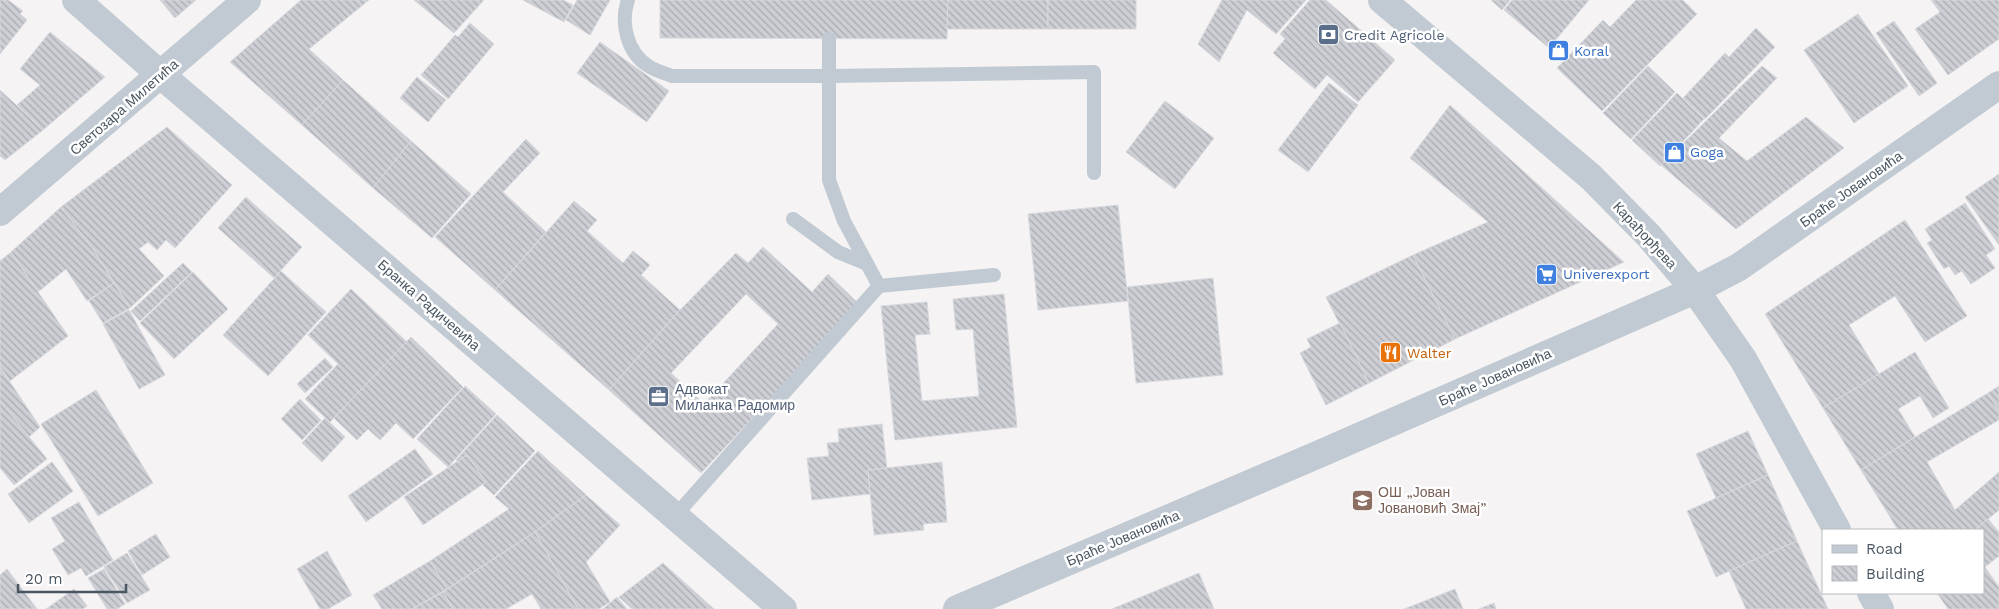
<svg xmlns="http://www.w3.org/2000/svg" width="1999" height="609" font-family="'Work Sans',sans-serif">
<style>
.building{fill:url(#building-back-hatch);stroke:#d7d9de;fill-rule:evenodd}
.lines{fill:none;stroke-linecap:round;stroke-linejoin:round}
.lane{stroke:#c1cad2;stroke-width:14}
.street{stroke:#c1cad2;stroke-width:28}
.labels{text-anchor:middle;stroke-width:5;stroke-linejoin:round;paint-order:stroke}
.service-label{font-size:14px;fill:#4e5e75;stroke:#fff;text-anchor:start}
.shop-label{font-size:14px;fill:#366cbe;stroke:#fff;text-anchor:start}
.street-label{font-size:14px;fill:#4a5661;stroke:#fff}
.food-label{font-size:14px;fill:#c56008;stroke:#fff;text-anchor:start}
.education-label{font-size:14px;fill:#785e54;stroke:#fff;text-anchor:start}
</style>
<defs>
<pattern id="building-back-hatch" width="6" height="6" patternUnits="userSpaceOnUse" patternTransform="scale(1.25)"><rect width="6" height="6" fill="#cdcfd5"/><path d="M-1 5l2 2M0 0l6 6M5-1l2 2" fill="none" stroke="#a8abb0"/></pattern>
</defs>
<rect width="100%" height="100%" fill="#f5f3f3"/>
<g class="building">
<polygon points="0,0 8,0 23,11 20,14 27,20 0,54"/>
<polygon points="160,0 196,0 175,18"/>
<polygon points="301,0 369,0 309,49 343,80 302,125 230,62"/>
<polygon points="414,0 484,0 454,33"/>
<polygon points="523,0 563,0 573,5 564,22"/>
<polygon points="577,0 610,0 590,35 566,20"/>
<polygon points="660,0 948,0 947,39 660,38"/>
<polygon points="948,0 1048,0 1048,29 947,29"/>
<rect x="1048" y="0" width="88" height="29"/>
<polygon points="1222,0 1306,0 1276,34 1247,10 1219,62 1198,44"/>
<polygon points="1310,0 1326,0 1395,60 1358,102 1327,75 1315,89 1273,53 1285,39 1280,34"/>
<polygon points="1491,0 1510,0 1502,10"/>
<polygon points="1512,0 1589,0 1549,48 1504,10"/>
<polygon points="1636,0 1683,0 1697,14 1602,111 1557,68 1603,20 1610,27"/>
<polygon points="1931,0 1999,0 1999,39 1948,75 1915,29 1940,12"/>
<polygon points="1858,14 1908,86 1854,123 1804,50"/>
<polygon points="1894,21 1937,83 1919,96 1876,33"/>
<polygon points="470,23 494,44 448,99 421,75 455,35 458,37"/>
<polygon points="1756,28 1775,47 1705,119 1683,98 1725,53 1729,57"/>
<polygon points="50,32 105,77 43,130 17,105 40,85 20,69"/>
<polygon points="600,42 669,91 647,122 577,73"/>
<polygon points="1648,66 1675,92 1631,139 1603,113"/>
<polygon points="1762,66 1777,78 1719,138 1747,161 1806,117 1844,148 1736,229 1661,165"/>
<polygon points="417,77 446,100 428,122 400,98"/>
<polygon points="343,80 411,141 373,188 302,125"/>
<polygon points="1329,83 1358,105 1308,172 1278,150"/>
<polygon points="0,90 43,130 5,160 0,156"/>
<polygon points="1677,93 1704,119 1660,166 1632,140"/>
<polygon points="1165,101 1214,138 1175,189 1126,152"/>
<polygon points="1450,105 1624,262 1455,339 1413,255 1488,222 1410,158"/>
<polygon points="167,127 232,185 175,248 166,240 157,250 148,242 139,249 164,276 130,308 95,252 61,207"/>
<polygon points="526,139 540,153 503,192 546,232 495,290 435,237"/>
<polygon points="411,141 471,194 432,238 373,188"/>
<polygon points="1999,174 1999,245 1965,197"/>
<polygon points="246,197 302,247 274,278 218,228"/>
<polygon points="574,201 597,220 587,231 623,263 633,251 650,265 641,275 680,310 609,390 495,290"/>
<polygon points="1965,203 1995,249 1986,255 1995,268 1971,284 1962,271 1955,275 1949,266 1944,269 1927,243 1932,240 1925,229"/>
<polygon points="1118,205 1128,301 1038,310 1028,214"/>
<polygon points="61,207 95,252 114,283 87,301 66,269 38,292 11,252"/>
<polygon points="1905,220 1967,316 1925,342 1895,296 1849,325 1879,374 1823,408 1765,314"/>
<path d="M 763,247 L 812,292 L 828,274 L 859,304 L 701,473 L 609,390 L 680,310 L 736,253 L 748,263 ZM 746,294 L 778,324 L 704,404 L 671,373 Z"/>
<polygon points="11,252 68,336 10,381 0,367 0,261"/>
<polygon points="1413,255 1455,339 1369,383 1326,297"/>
<polygon points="183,263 192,272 140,321 131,311"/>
<polygon points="281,271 326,312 268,376 223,335"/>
<polygon points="193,272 228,309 174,359 140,323"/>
<polygon points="1213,278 1223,375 1136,383 1127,287"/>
<polygon points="114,283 130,308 103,323 89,301"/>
<polygon points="351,289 407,342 330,422 305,399 338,364 308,335"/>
<polygon points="1004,294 1017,427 895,440 881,306 927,302 930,334 915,335 922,401 979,396 973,329 956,330 953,299"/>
<polygon points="129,310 165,375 139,389 103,324"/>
<polygon points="1340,323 1369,383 1326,405 1300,353 1311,347 1307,339"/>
<polygon points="411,337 463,387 413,439 396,423 380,440 368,429 357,440 334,418"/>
<polygon points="1915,352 1949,408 1933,418 1920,396 1898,409 1915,437 1861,470 1823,408"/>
<polygon points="325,358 333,367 305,393 297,384"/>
<polygon points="0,367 40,427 29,437 0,401"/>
<polygon points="465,386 496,414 448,467 417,439"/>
<polygon points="1999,386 1999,411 1988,393"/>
<polygon points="96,390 153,483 98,516 41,424"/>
<polygon points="1988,393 1999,411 1999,420 1927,462 1955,510 1999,472 1999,510 1975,530 1898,530 1861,470"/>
<polygon points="300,399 321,420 302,440 281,419"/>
<polygon points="0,401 47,459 14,485 0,468"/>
<polygon points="497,415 535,451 494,495 483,485 486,482 467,455 457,461 456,460"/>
<polygon points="325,418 345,437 322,462 302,443"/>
<polygon points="882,424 887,468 868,470 870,494 812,500 807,458 829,456 827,443 839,442 838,429"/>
<polygon points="1748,431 1768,475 1716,498 1696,454"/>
<polygon points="415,449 433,474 366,522 348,496"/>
<polygon points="538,451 586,495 535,532 447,589 430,561 509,509 495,497"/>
<polygon points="467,455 486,482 423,525 404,497"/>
<polygon points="52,462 73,491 29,523 8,494"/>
<polygon points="942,462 947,522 923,524 924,530 874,535 868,470"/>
<polygon points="1768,475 1797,541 1716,577 1687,511"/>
<polygon points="586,495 620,525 586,562 610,602 599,609 578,609 535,532"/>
<polygon points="79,502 113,560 86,576 81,568 68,575 52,549 65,541 51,518"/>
<polygon points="1988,519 1999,532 1999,556 1985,567 1999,587 1999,609 1948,609 1937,593 1983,593 1983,530 1975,530"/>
<polygon points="535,532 578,609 541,609 532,594 506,609 453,609 443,592"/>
<polygon points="156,534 170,557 142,575 128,551"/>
<polygon points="1797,541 1828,609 1746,609 1729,571"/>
<polygon points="327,551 352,595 328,609 320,609 297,569"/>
<polygon points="127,553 150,590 127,603 104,567"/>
<polygon points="430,561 447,589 412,609 382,609 373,595"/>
<polygon points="663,563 714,609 632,609 619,597"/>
<polygon points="7,569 37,609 0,609 0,575"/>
<polygon points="104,569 125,604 117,609 107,609 88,578"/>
<polygon points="1199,573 1214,609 1112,609"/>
<polygon points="74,589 87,606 83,609 46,609"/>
<polygon points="1455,589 1463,609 1404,609"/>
<polygon points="443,592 453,609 412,609"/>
<polygon points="617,597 627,609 603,609"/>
<polygon points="1494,603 1496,609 1479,609"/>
</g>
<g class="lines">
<g class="lane">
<path d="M 628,0 C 620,23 627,54 650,67 C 656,71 665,73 672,76 L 829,76 L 829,39"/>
<polyline points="793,219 838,252 867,264"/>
<polyline points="879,286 994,275"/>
<polyline points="675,516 879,286 844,221 829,180 829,76 1094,72 1094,173"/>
</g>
<g class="street">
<polyline points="76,0 161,75 783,609"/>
<polyline points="1382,0 1591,177 1649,236 1695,290 1743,359 1837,530"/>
<polyline points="0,212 247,0"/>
<polyline points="1871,593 1880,609"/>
<polyline points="957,609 1317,455 1695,290 1739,267 1999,85"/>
</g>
</g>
<defs>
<symbol id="bank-square" viewBox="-11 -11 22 22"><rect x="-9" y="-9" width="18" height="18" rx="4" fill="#5c6f8a" stroke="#fff"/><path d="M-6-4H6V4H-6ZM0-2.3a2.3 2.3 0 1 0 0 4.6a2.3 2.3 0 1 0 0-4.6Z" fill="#fff"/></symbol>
<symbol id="shop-square" viewBox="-11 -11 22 22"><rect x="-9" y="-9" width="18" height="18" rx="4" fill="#3f7fe0" stroke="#fff"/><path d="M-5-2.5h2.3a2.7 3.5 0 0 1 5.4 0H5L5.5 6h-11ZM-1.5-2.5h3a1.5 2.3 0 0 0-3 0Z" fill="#fff"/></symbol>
<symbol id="supermarket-square" viewBox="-11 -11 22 22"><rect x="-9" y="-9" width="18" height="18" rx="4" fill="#3f7fe0" stroke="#fff"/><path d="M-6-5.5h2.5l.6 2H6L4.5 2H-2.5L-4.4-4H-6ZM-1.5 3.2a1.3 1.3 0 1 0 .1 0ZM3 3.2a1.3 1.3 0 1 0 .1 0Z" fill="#fff"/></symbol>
<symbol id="restaurant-square" viewBox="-11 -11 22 22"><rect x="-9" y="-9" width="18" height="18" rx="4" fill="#e8710a" stroke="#fff"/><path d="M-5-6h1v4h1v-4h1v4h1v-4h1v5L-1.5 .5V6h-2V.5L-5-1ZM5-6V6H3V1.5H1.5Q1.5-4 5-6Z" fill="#fff"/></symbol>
<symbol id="office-square" viewBox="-11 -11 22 22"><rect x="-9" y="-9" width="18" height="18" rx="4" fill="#5c6f8a" stroke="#fff"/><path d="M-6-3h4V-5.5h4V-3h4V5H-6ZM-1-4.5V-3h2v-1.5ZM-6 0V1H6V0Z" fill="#fff"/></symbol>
<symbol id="school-square" viewBox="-11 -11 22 22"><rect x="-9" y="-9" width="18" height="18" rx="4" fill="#8d6e63" stroke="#fff"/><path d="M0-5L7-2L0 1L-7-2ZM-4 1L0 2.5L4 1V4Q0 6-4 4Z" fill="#fff"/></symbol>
</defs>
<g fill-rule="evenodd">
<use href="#bank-square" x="1316" y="22" width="25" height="25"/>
<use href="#shop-square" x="1546" y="38" width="25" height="25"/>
<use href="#shop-square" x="1662" y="140" width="25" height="25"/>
<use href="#supermarket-square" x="1534" y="262" width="25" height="25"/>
<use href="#restaurant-square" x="1378" y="340" width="25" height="25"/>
<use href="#office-square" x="646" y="384" width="25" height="25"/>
<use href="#school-square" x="1350" y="488" width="25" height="25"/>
</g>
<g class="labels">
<g class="service-label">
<text x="1344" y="40">Credit Agricole</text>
<text x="675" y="394">Адвокат<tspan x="675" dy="16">Миланка Радомир</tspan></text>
</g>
<g class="shop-label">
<text x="1574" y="56">Koral</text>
<text x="1690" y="157">Goga</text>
<text x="1563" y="279">Univerexport</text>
</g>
<g class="street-label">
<text transform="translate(124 107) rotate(-41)" y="5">Светозара Милетића</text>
<text transform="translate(1851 189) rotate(-35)" y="5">Браће Јовановића</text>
<text transform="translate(1645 235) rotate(47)" y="5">Карађорђева</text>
<text transform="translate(429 305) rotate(41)" y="5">Бранка Радичевића</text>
<text transform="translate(1495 377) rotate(-24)" y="5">Браће Јовановића</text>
<text transform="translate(1123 538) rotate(-23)" y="5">Браће Јовановића</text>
</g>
<g class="food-label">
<text x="1407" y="358">Walter</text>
</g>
<g class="education-label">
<text x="1378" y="497">ОШ „Јован<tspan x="1378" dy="16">Јовановић Змај”</tspan></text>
</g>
</g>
<rect x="1822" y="529" width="162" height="65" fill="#ffffff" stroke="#b7bbc0"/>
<rect x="1832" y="545" width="25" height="8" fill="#c1cad2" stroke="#b7bbc0"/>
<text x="1866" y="554" font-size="15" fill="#4a5661">Road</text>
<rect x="1832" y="566" width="25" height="15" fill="url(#building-back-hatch)" stroke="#b7bbc0"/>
<text x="1866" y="579" font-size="15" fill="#4a5661">Building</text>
<path d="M18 584v8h108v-8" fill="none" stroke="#4a5661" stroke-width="2.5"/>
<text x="25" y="584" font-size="15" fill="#4a5661" stroke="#ffffff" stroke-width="4" paint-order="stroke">20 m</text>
</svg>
